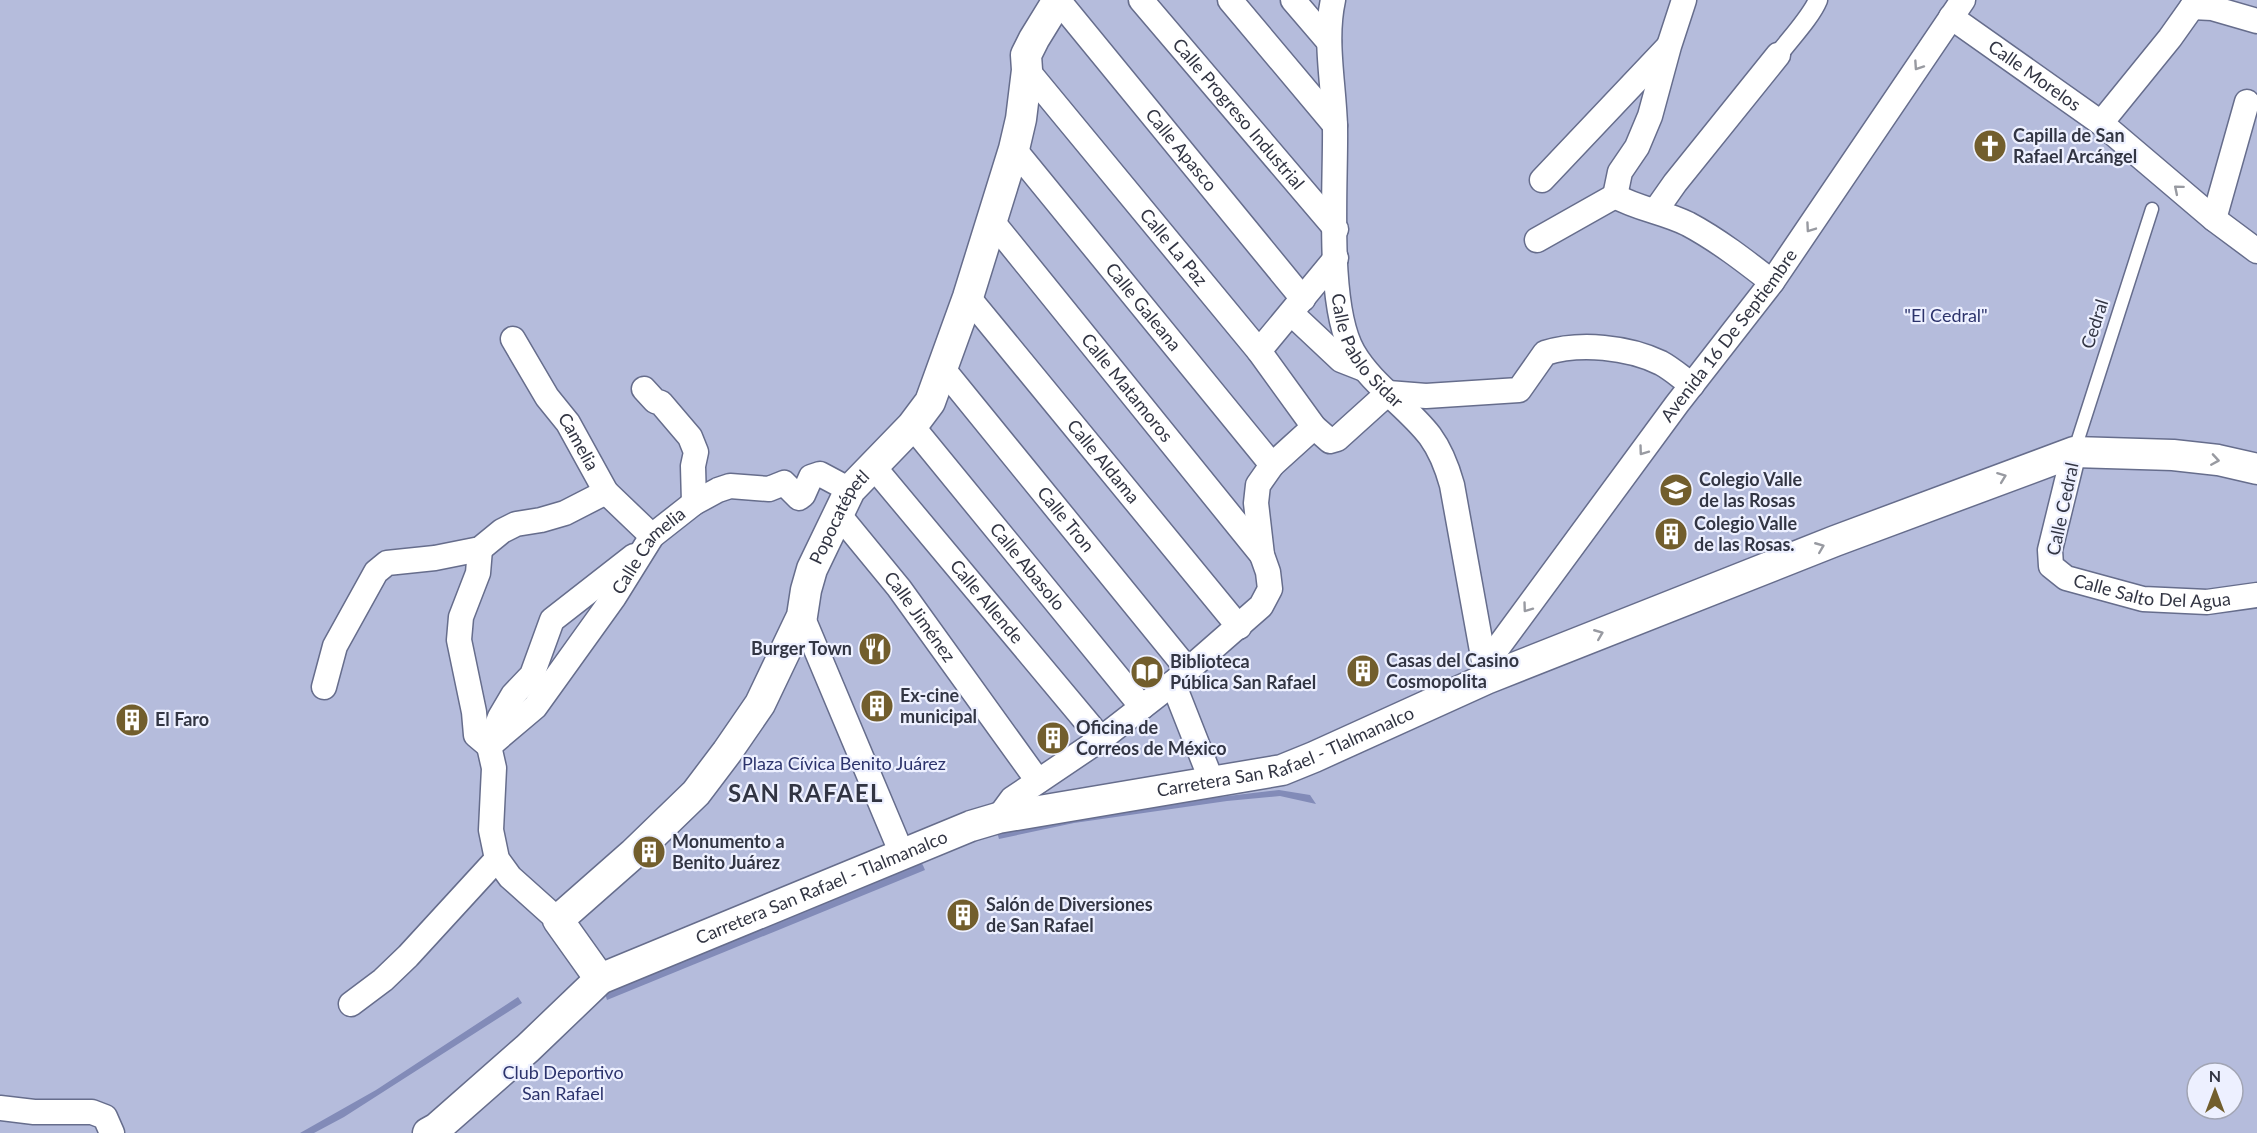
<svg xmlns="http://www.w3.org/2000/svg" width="2257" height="1133" font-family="Lato,sans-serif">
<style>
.green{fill:#b5bcdc;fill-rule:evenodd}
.water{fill:#828bb8}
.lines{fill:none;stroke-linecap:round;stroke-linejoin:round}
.service-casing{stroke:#666d8c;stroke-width:15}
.pedestrian-casing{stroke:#666d8c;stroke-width:21}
.minor-casing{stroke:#666d8c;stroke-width:27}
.tertiary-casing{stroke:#666d8c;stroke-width:33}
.service{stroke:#fff;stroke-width:12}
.pedestrian{stroke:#fff;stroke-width:18}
.minor{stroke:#fff;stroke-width:24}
.tertiary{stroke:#fff;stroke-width:30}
.oneway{stroke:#989aa1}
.labels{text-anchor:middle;stroke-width:4.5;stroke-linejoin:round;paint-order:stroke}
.street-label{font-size:18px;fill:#323543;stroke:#edf0ff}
.poi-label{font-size:18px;font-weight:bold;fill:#323543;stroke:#edf0ff;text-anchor:start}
.park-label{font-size:18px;fill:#2c336c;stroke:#edf0ff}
.district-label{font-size:24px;font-weight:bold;letter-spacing:1.5px;fill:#323543;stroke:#edf0ff}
</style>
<rect width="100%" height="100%" fill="#dce3ff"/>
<path class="green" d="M 0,0 L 2257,0 L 2257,1133 L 0,1133 ZM 2197,1073 L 2233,1073 L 2233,1109 L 2197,1109 Z"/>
<g class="water">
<polygon points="1279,790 1310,795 1316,804 1280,796 1227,801 1074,823 999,839 997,832 1194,800"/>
<polygon points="921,861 925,870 607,1000 605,993"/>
<polygon points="518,997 522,1003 344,1117 314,1133 300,1133 376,1090"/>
</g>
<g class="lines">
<defs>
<polyline id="service" points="2074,452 2152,209"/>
<path id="pedestrian" d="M 1778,55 C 1790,39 1811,17 1818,0"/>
<g id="minor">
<path id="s1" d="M 1058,0 L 1303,299"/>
<path id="s2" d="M 1141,0 L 1336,229"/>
<polyline points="1230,0 1335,125"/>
<polyline points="1293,0 1329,42"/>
<path id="s3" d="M 1333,0 C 1324,41 1334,85 1335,127 C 1336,184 1326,305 1353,352 C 1372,385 1407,406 1430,436 C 1441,451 1447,467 1452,485 L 1486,673"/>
<polyline points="2192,7 2212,8 2257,21"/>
<path id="s4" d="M 1951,17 L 2101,123 L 2214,219 L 2257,251"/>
<path id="s5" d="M 1027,70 L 1259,351 L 1314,427 L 1330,441 L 1337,439 L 1388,393 L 1426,396 L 1519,390 L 1545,353 C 1580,342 1628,347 1661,363 C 1672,369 1682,378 1692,385"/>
<polyline points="2101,123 2170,38 2197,0"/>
<path id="s6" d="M 1014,149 L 1272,465"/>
<polyline points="1542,180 1667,48"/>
<polyline points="1615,196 1620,172 1637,147 1650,116 1669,46 1684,0"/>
<path d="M 1615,196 C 1638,209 1664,212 1688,224 C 1718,240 1745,261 1772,282"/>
<polyline points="1656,210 1675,183 1778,55"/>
<polyline points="2214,219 2247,102"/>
<path id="s7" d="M 991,220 L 1262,555"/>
<polyline points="1537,240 1615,196"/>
<path id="s8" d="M 968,297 L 1239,627"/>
<polyline points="1292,314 1341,360 1364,369"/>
<path id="s9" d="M 513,339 L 547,397 L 568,423 L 606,492 L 652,536"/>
<polyline points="1259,351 1336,258"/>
<path id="s10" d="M 943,369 L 1188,670"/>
<polyline points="644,389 655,401 661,403 690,437 696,452 693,466 694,503"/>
<path id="s11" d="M 912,426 L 1142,707"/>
<path id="s12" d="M 2074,452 L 2050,550 L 2051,566 L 2066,578 L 2143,599 L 2207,602 L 2257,595"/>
<path id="s13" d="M 873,466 L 1101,739"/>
<path id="s14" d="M 839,515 L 899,588 L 1038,781"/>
<polyline points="480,549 478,573 461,617 459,640 474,712 476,735 489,746"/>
<polyline points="802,616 902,854"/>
<path id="s15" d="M 1485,665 L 1677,404 L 1772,282 L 1963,0"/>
<polyline points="1173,683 1212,782"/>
<polyline points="324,687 335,646 376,572 387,563 435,558 480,549 502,531 516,524 541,520 565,513 606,492"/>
<path id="s16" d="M 489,746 L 535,707 L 614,597 L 652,536 L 694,503 L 718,490 L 730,486 L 769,489 L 784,483 L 799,498 L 803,495 L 811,477 L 820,474 L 850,490"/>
<polyline points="998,818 1012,799 1101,739 1173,683 1261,606 1270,589 1268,572 1262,555 1256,503 1258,485 1272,465 1314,427"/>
<polyline points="558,920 510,877 497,859 491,830 494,768 489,746 500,717 513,695 532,675 552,620 634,556"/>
<polyline points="351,1004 383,980 408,956 497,859"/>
<polyline points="0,1108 34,1112 92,1112 105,1117 112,1133"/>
</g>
<g id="tertiary">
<path id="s17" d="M 600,979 L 558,920 L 633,854 L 696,793 L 727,752 L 760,704 L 802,616 L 806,590 L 812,569 L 850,490 L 912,426 L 930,402 L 968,297 L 1014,149 L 1021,119 L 1027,70 L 1026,55 L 1034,39 L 1058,0"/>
<path id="s18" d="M 428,1133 L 437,1128 L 528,1048 L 600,979 L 971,826 L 998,818 L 1282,770 L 1314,757 L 1486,679 L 1835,541 L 2074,452 L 2173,455 L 2218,460 L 2257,469"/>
</g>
</defs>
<use href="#service" class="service-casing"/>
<use href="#pedestrian" class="pedestrian-casing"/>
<use href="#minor" class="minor-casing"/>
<use href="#tertiary" class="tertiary-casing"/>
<use href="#service" class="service"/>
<use href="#pedestrian" class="pedestrian"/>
<use href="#minor" class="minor"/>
<use href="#tertiary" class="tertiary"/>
</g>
<defs><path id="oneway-chevron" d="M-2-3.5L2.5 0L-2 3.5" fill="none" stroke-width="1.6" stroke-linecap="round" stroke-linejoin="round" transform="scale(1.5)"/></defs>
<g class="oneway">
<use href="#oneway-chevron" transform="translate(1918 66) rotate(124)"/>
<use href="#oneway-chevron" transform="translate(2178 189) rotate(-140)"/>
<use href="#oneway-chevron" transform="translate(1810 228) rotate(125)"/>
<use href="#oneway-chevron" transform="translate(1643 451) rotate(126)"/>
<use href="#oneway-chevron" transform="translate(2215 460) rotate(9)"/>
<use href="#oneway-chevron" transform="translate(2002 477) rotate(-21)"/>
<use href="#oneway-chevron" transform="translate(1820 547) rotate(-22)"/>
<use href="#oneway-chevron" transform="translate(1527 608) rotate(126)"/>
<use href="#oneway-chevron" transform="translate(1599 634) rotate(-22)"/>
</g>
<defs>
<symbol id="church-disc" viewBox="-11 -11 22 22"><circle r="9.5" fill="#725e2d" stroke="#edf0ff"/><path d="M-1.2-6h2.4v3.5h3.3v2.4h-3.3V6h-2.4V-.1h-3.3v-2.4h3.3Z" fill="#fff"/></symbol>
<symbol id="school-disc" viewBox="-11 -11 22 22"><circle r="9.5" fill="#725e2d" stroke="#edf0ff"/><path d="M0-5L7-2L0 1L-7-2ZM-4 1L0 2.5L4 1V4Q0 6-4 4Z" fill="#fff"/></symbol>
<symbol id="building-disc" viewBox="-11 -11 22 22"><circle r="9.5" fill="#725e2d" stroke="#edf0ff"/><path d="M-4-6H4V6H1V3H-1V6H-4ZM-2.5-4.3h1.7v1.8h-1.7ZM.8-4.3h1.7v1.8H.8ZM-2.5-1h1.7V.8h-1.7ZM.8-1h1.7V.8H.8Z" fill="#fff"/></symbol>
<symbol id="restaurant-disc" viewBox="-11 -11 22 22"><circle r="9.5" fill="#725e2d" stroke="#edf0ff"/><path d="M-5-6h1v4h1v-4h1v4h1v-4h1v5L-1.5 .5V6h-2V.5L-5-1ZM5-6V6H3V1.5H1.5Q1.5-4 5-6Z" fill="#fff"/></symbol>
<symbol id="library-disc" viewBox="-11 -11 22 22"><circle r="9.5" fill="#725e2d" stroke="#edf0ff"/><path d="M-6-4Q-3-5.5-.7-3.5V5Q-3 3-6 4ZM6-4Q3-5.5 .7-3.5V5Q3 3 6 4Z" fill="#fff"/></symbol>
</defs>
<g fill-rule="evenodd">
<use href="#church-disc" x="1971" y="127" width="38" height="38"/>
<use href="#school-disc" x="1657" y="471" width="38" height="38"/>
<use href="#building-disc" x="1652" y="515" width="38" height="38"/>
<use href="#restaurant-disc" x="856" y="630" width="38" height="38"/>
<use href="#building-disc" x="1344" y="652" width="38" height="38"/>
<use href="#library-disc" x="1128" y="653" width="38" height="38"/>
<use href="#building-disc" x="858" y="687" width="38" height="38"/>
<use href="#building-disc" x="113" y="701" width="38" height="38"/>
<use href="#building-disc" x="1034" y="719" width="38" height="38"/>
<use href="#building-disc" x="630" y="833" width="38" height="38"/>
<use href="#building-disc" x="944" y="896" width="38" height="38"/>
</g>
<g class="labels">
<g class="street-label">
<text dy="6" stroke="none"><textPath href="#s4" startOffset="102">Calle Morelos</textPath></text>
<text dy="6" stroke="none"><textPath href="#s2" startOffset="150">Calle Progreso Industrial</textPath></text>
<text dy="6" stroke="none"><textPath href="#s1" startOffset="194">Calle Apasco</textPath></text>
<text dy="6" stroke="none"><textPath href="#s5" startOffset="230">Calle La Paz</textPath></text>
<text dy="6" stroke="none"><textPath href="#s6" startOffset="204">Calle Galeana</textPath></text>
<text transform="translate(2095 324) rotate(-72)" y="6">Cedral</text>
<text dy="6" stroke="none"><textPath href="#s15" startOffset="410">Avenida 16 De Septiembre</textPath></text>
<text dy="6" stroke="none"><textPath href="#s3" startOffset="360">Calle Pablo Sidar</textPath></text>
<text dy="6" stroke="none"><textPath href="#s7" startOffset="216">Calle Matamoros</textPath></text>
<text dy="6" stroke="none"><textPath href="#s9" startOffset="122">Camelia</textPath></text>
<text dy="6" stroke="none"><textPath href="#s8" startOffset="213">Calle Aldama</textPath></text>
<text transform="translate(2063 509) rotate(-78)" y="6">Calle Cedral</text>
<text dy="6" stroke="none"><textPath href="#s17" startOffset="574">Popocatépetl</textPath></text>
<text dy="6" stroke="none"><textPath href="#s10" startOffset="194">Calle Tron</textPath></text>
<text dy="6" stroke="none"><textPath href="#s16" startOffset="254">Calle Camelia</textPath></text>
<text dy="6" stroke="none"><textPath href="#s11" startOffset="182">Calle Abasolo</textPath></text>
<text dy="6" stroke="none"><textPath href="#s12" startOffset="224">Calle Salto Del Agua</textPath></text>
<text dy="6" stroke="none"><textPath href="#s13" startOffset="177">Calle Allende</textPath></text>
<text dy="6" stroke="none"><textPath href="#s14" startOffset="130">Calle Jiménez</textPath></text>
<text dy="6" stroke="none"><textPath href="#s18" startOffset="957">Carretera San Rafael - Tlalmanalco</textPath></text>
<text dy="6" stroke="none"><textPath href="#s18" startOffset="471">Carretera San Rafael - Tlalmanalco</textPath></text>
</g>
<g class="poi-label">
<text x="2013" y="142">Capilla de San<tspan x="2013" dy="21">Rafael Arcángel</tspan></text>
<text x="1699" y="486">Colegio Valle<tspan x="1699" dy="21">de las Rosas</tspan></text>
<text x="1694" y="530">Colegio Valle<tspan x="1694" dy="21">de las Rosas.</tspan></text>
<text x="852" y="655" text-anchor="end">Burger Town</text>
<text x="1386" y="667">Casas del Casino<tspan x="1386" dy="21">Cosmopolita</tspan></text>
<text x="1170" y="668">Biblioteca<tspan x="1170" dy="21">Pública San Rafael</tspan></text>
<text x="900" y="702">Ex-cine<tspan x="900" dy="21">municipal</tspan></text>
<text x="155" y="726">El Faro</text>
<text x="1076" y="734">Oficina de<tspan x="1076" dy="21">Correos de México</tspan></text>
<text x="672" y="848">Monumento a<tspan x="672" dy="21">Benito Juárez</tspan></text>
<text x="986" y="911">Salón de Diversiones<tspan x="986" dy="21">de San Rafael</tspan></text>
</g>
<g class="park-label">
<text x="1946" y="322">"El Cedral"</text>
<text x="844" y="770">Plaza Cívica Benito Juárez</text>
<text x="563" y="1079">Club Deportivo<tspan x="563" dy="21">San Rafael</tspan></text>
</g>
<g class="district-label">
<text x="806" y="802">SAN RAFAEL</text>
</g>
</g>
<g transform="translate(2215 1091)"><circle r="28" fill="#edf0ff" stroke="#a2a5b4" stroke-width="1.5"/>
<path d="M0-4.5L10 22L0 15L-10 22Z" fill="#725e2d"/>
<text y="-9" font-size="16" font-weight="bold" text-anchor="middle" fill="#323543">N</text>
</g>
</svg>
